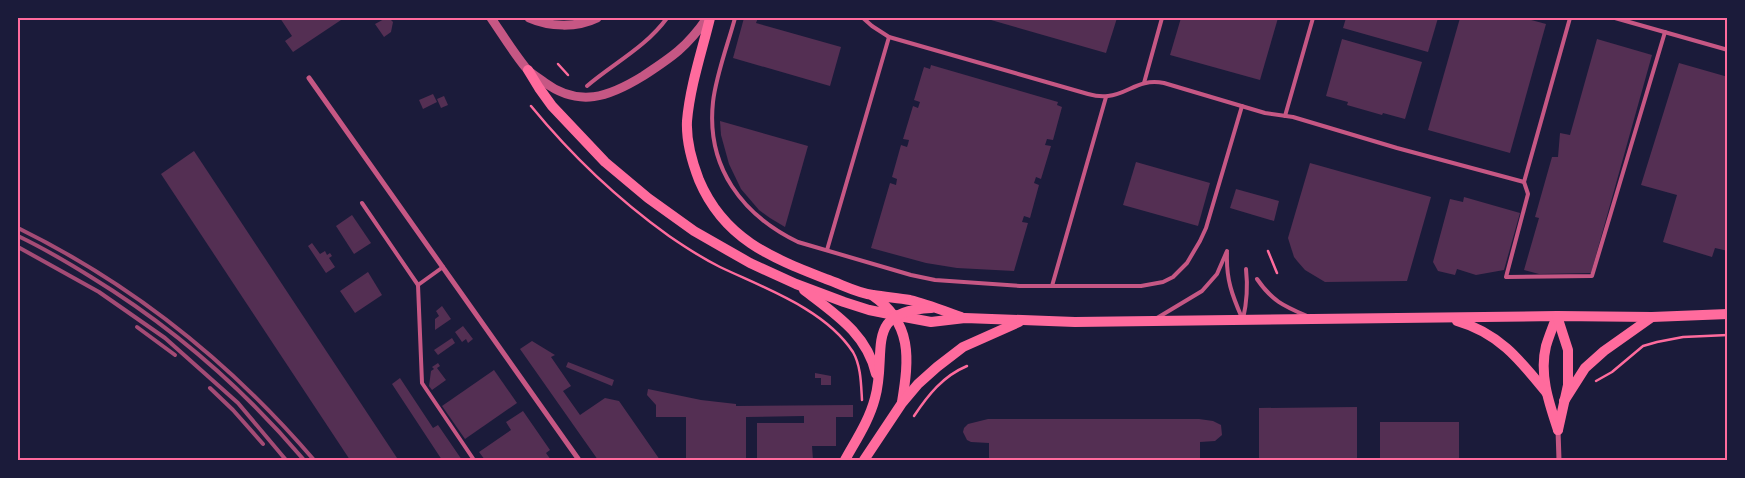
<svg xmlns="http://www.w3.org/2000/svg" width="1745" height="478" font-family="'Fira Sans',sans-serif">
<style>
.building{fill:#542f53}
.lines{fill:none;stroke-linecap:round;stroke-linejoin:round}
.path{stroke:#ff6b9d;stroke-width:2.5}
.service{stroke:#c65784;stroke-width:4}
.minor{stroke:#c65784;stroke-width:5}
.tertiary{stroke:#c65784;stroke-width:9}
.secondary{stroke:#ff6b9d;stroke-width:10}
.rail{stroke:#a44b75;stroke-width:4}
.neatline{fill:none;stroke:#ff6b9d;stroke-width:2}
</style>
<rect width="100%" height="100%" fill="#1b1b3a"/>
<g class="building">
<polygon points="280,18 344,18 293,52 285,41 292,36"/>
<polygon points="386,18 389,18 393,22 391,32 384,37 375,24"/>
<polygon points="744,18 758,18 756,23 841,47 830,86 733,58"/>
<polygon points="984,18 1117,18 1106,53"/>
<polygon points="1181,18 1278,18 1260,80 1170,55"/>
<polygon points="1346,18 1438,18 1428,52 1343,28"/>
<polygon points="1460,18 1524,18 1546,24 1510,153 1428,130"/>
<polygon points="1342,39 1422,62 1405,119 1383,113 1382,115 1347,105 1348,102 1326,96"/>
<polygon points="1597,39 1652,55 1591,273 1539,274 1524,270 1539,218 1535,217 1552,157 1558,157 1560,133 1570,135"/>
<polygon points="1679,63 1728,77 1728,251 1715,248 1712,257 1663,242 1677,195 1641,185"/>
<polygon points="931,65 1058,102 1057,105 1062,107 1053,140 1047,139 1045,145 1051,146 1041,179 1036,177 1034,183 1039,185 1030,218 1024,216 1022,222 1028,223 1014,271 957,268 926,263 871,248 890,183 896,185 897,179 892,177 901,145 907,147 908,144 909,140 903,139 913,106 918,108 920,102 914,100 924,67 930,69"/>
<polygon points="433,94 437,102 423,109 419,100"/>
<polygon points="444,96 448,105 441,108 437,99"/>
<polygon points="720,121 808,146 785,227 770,218 759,210 741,189 729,164 721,135"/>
<polygon points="194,151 397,458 393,460 350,460 161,174"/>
<polygon points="1136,162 1210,183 1198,226 1123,205"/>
<polygon points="1310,163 1431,197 1407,281 1325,282 1305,270 1298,262 1294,257 1288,238"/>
<polygon points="1236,189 1279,201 1274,221 1230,208"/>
<polygon points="1464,197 1520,213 1504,270 1476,275 1457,269 1455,275 1438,271 1433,262 1450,199 1463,202"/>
<polygon points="352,215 371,243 354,254 336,226"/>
<polygon points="312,243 320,254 325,251 327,255 330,253 332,256 329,258 335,267 326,273 308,246"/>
<polygon points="368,272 382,295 355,313 340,291"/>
<polygon points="442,306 451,319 435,330 435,319 439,316 436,311"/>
<polygon points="463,326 473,339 468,343 466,339 462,342 455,332"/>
<polygon points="452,338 455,343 438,355 434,350"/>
<polygon points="532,341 555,355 551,357 571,386 563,391 580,415 605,398 619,401 660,460 598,460 520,349"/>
<polygon points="568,362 614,380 612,386 566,367"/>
<polygon points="438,363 440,366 437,368 446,380 432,390 429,386 431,371 434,369 432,367"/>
<polygon points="494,370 517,403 465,439 442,406"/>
<polygon points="815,373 831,376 831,385 821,385 821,378 815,378"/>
<polygon points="400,378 433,428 438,425 462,460 442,460 392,384"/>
<polygon points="648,389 701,400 736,404 736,406 853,405 853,417 836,417 836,446 812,446 813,460 757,460 757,423 804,423 804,416 746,417 746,460 686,460 686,417 656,417 656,405 647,395"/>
<polygon points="1357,407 1357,460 1259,460 1259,408"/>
<polygon points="523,411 550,450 546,453 551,460 485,460 479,452 511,430 506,422"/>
<polygon points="988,419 1199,419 1213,421 1221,425 1222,435 1215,441 1200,442 1200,460 989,460 989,443 971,442 967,440 963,432 964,428 968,424"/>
<rect x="1380" y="422" width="79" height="38"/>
</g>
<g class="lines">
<g class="path">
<polyline points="558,64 568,75"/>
<path d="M 531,106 C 572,156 616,198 669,236 C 685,247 702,258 720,267 C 764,288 825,309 853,352 C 861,366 861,384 862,400"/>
<polyline points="1268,251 1277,273"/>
<polyline points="1596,381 1612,372 1643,346 1657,342 1683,337 1728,335"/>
<path d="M 914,416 C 928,395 943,376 967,366"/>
</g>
<g class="service">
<path d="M 735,18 C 728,44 716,75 713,102 C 706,167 742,215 798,242 L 911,275 L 935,280 L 1020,286 L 1141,286 L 1163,282 L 1173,277 L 1187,263 L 1200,241 L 1206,228 L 1242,106"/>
<path d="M 863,18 L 872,26 L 889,37 L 1088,94 C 1095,96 1101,97 1108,96 C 1129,94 1138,78 1164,83 L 1265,113 L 1293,117 L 1397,148 L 1524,182"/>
<polyline points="1570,18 1524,182 1528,194 1506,277 1592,276 1665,32"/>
<polyline points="1615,18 1728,50"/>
<polyline points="1144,83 1162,18"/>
<path d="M 587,86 C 614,63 646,47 667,18"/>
<polyline points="1285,116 1313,18"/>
<polyline points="362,203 418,285"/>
<polyline points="827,250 889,37"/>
<path d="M 1227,253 C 1226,279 1232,295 1242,318"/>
<polyline points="443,267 418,285 422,383 474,460"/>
<path d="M 1257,279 C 1272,301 1284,306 1307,316"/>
<polyline points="1052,286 1106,97"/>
<polyline points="1157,318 1202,291 1217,274 1227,251"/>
<path d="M 1243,319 C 1247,302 1248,287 1246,269"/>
</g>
<g class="minor">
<polyline points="309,78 579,460"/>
<polyline points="1558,430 1559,460"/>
</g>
<g class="tertiary">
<path d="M 491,18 C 502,34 513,52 526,68 C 531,74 538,77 544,82 C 579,108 609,97 643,76 C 672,57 687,47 707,18"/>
<path d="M 529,18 C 549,27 577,28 597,18"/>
</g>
<g class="secondary">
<path d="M 710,18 C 702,51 690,86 687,121 C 686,141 692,162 699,180 C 724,239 770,257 826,279 C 841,284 857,293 873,295 C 885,297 898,298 910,300 C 927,304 944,311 961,317"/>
<polyline points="528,70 539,88 552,106 605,162 648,198 694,231 750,263 796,284 844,302 869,310 894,315 931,322 965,318 1075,322 1557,316 1652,317 1728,314"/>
<path d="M 804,290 C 835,314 867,334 876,374"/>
<path d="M 872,295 C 913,323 909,359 902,402"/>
<path d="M 1557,316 C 1553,326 1549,336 1546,346 C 1539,375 1549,403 1558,430"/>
<polyline points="1557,316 1568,350 1568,385 1558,430"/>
<path d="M 1457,321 C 1499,333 1520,360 1546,392"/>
<polyline points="1564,401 1585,368 1604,351 1652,317"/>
<path d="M 845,460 C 856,440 869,421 875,398 C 888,352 862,311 931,308"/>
<polyline points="864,460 902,403 918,384 937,367 963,347 1019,322"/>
</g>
<g class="rail">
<path d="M 18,228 C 132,284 231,363 314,460"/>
<path d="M 18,236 C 43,248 67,262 91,277 C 171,326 243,388 304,460"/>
<polyline points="18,247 99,292 165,338 238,403 286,460"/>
<polyline points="137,327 175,355"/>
<polyline points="210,388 233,410 263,444"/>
</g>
</g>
<rect width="1745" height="478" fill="none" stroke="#1b1b3a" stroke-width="38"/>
<rect x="19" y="19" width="1707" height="440" class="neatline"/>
</svg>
